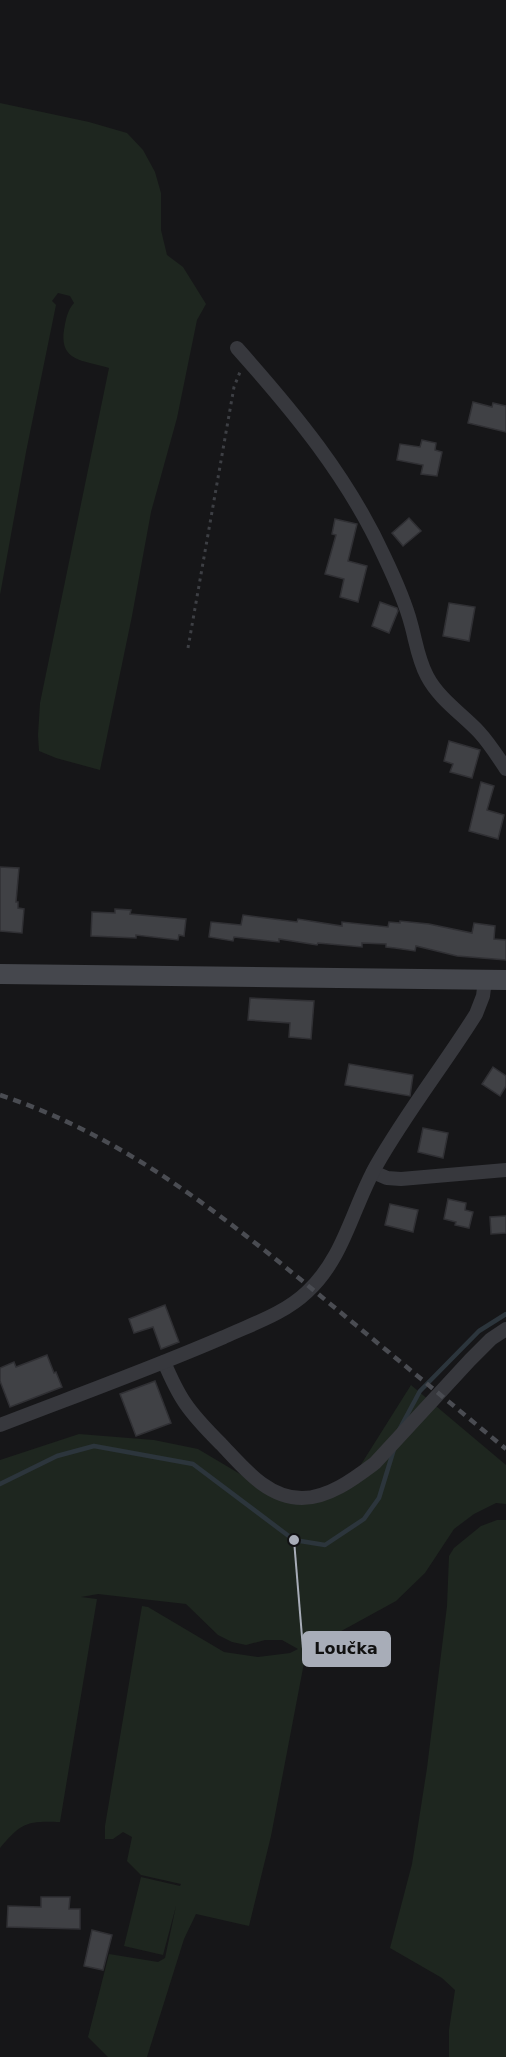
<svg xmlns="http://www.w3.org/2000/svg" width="506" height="2057" font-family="'DejaVu Sans',sans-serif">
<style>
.green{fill:#1e261f}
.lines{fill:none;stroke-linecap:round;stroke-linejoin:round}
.stream{stroke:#2c353c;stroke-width:4.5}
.building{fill:#404145;stroke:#303034;stroke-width:1.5}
.path{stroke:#3d3f44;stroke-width:3;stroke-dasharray:3 4.5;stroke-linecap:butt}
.street{stroke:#37383d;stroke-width:14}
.secondary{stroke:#45474d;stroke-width:20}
.rail{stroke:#4a4c52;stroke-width:4.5;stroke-dasharray:8 6;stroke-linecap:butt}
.leader{fill:none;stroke:#a8adb8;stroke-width:2}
.callout-dot{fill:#a8adb8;stroke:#111113;stroke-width:2}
.callout{fill:#a8adb8;stroke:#a8adb8;stroke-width:2}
.callout-label{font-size:16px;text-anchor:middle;font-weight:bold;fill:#111}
</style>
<rect width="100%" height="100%" fill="#161618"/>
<g class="green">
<path d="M 0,103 L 89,122 L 127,133 L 143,150 L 155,172 L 161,193 L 161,230 L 167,255 L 183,267 L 206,304 L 197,320 L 177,418 L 151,512 L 132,616 L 100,770 L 56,758 L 39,751 L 38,735 L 40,703 L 109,368 C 86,360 59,363 64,330 C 66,319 67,311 74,303 L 70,296 L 58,293 L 52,301 L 56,305 L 26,452 L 0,595 Z"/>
<path d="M 411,1385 L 506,1465 L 506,1504 L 496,1503 L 474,1514 L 454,1529 L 425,1573 L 396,1601 L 303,1652 L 304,1663 L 271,1836 L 249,1926 L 196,1914 L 184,1939 L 147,2057 L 108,2057 L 88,2037 L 109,1954 L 158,1962 L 165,1958 L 176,1906 L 163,1955 L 124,1946 L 141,1877 L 180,1886 L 181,1884 L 141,1875 L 127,1861 L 132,1837 L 123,1832 L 113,1839 L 105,1839 L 105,1826 L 142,1606 L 148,1607 L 224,1652 L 258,1657 L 290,1653 L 298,1649 L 282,1640 L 265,1640 L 246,1645 L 232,1642 L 218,1635 L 186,1604 L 98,1594 L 81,1597 L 97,1599 L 60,1822 C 27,1821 22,1822 0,1848 L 0,1460 L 79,1434 L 154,1440 L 198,1449 L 282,1499 L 350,1482 Z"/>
<polygon points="497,1520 506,1520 506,2057 449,2057 449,2030 455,1990 442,1978 390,1948 412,1864 427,1768 447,1606 449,1556 454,1548 481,1526"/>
</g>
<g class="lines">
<g class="stream">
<polyline points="399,1430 420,1391 479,1331 506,1314"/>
<polyline points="0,1484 57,1456 94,1446 193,1464 294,1540 325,1545 364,1519 379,1498 394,1449"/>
</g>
</g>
<g class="building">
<polygon points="473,402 492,407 493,403 506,406 506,432 468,423"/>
<polygon points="422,440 436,443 435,450 442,452 437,476 421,474 423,465 397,460 400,444 420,447"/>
<polygon points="409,518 421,531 403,546 392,533"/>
<polygon points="335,519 357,524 348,561 367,566 358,602 340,597 344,579 325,574 336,535 332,534"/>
<polygon points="380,602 397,608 398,611 389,633 372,626"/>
<polygon points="449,603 475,607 469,641 443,636"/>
<polygon points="449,741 480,750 472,778 450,772 453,764 444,761"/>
<polygon points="481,782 494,786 487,810 504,815 498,839 469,831"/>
<polygon points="0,867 19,868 16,902 18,902 18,908 24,909 22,933 0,931"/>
<polygon points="115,909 131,910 130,914 186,919 184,936 179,935 178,940 136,935 136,938 91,936 92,912 115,913"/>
<polygon points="243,915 297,922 298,919 342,926 342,922 388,927 389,922 400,923 400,921 429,924 472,933 474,923 495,926 494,939 506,940 506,960 457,956 416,946 415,951 395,948 386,947 386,944 362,943 362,947 318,943 317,945 279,939 279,942 234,937 233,941 209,937 211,922 241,925"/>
<polygon points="250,998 314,1001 311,1039 289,1037 290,1023 248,1020"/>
<polygon points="349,1064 413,1075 410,1096 345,1085"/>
<polygon points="493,1067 506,1076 506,1086 500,1096 482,1084"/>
<polygon points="423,1128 448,1133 443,1158 418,1152"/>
<polygon points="448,1199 466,1203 465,1210 473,1212 469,1228 455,1225 456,1222 444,1219"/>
<polygon points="390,1204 418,1210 413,1232 385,1225"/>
<polygon points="506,1216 506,1233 491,1234 490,1217"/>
<polygon points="165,1305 179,1342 161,1349 153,1327 134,1333 129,1319"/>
<polygon points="47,1355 54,1373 56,1372 62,1387 10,1407 0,1381 0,1368 14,1362 16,1367"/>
<polygon points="155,1381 171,1423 136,1436 120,1394"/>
<polygon points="41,1897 70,1897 69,1909 80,1909 80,1929 7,1927 8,1906 41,1907"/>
<polygon points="92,1930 112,1935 103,1970 84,1966"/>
</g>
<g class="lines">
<polyline class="path" points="188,648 234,387 240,372"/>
<g class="street">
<path d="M 237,348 C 294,412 348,477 384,556 C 394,577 405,601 411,624 C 416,642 418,659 427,676 C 439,699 462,714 479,732 C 490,744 498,757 506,769"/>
<polyline points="373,1172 387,1178 401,1179 506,1170"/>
<path d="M 164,1362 C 170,1376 176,1390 185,1403 C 195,1418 208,1431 221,1444 C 243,1467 267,1498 302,1498 C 329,1498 355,1478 375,1463 L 470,1360 L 491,1339 L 506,1329"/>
<path d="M 0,1425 C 75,1396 150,1369 224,1337 C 252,1324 284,1314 307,1292 C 344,1258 352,1209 376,1166 C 406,1113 444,1065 476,1014 L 483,996 L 485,980"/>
</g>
<polyline class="secondary" points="0,974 506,980"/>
<path class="rail" d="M 0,1095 C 121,1135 220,1213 317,1293 C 380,1345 443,1397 506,1449"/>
</g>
<path class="leader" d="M294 1540L303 1649"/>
<circle class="callout-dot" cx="294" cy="1540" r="6"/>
<rect class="callout" x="303" y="1632" width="87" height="34" rx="6"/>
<g class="callout-label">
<text x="346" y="1654">Loučka</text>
</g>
</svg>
